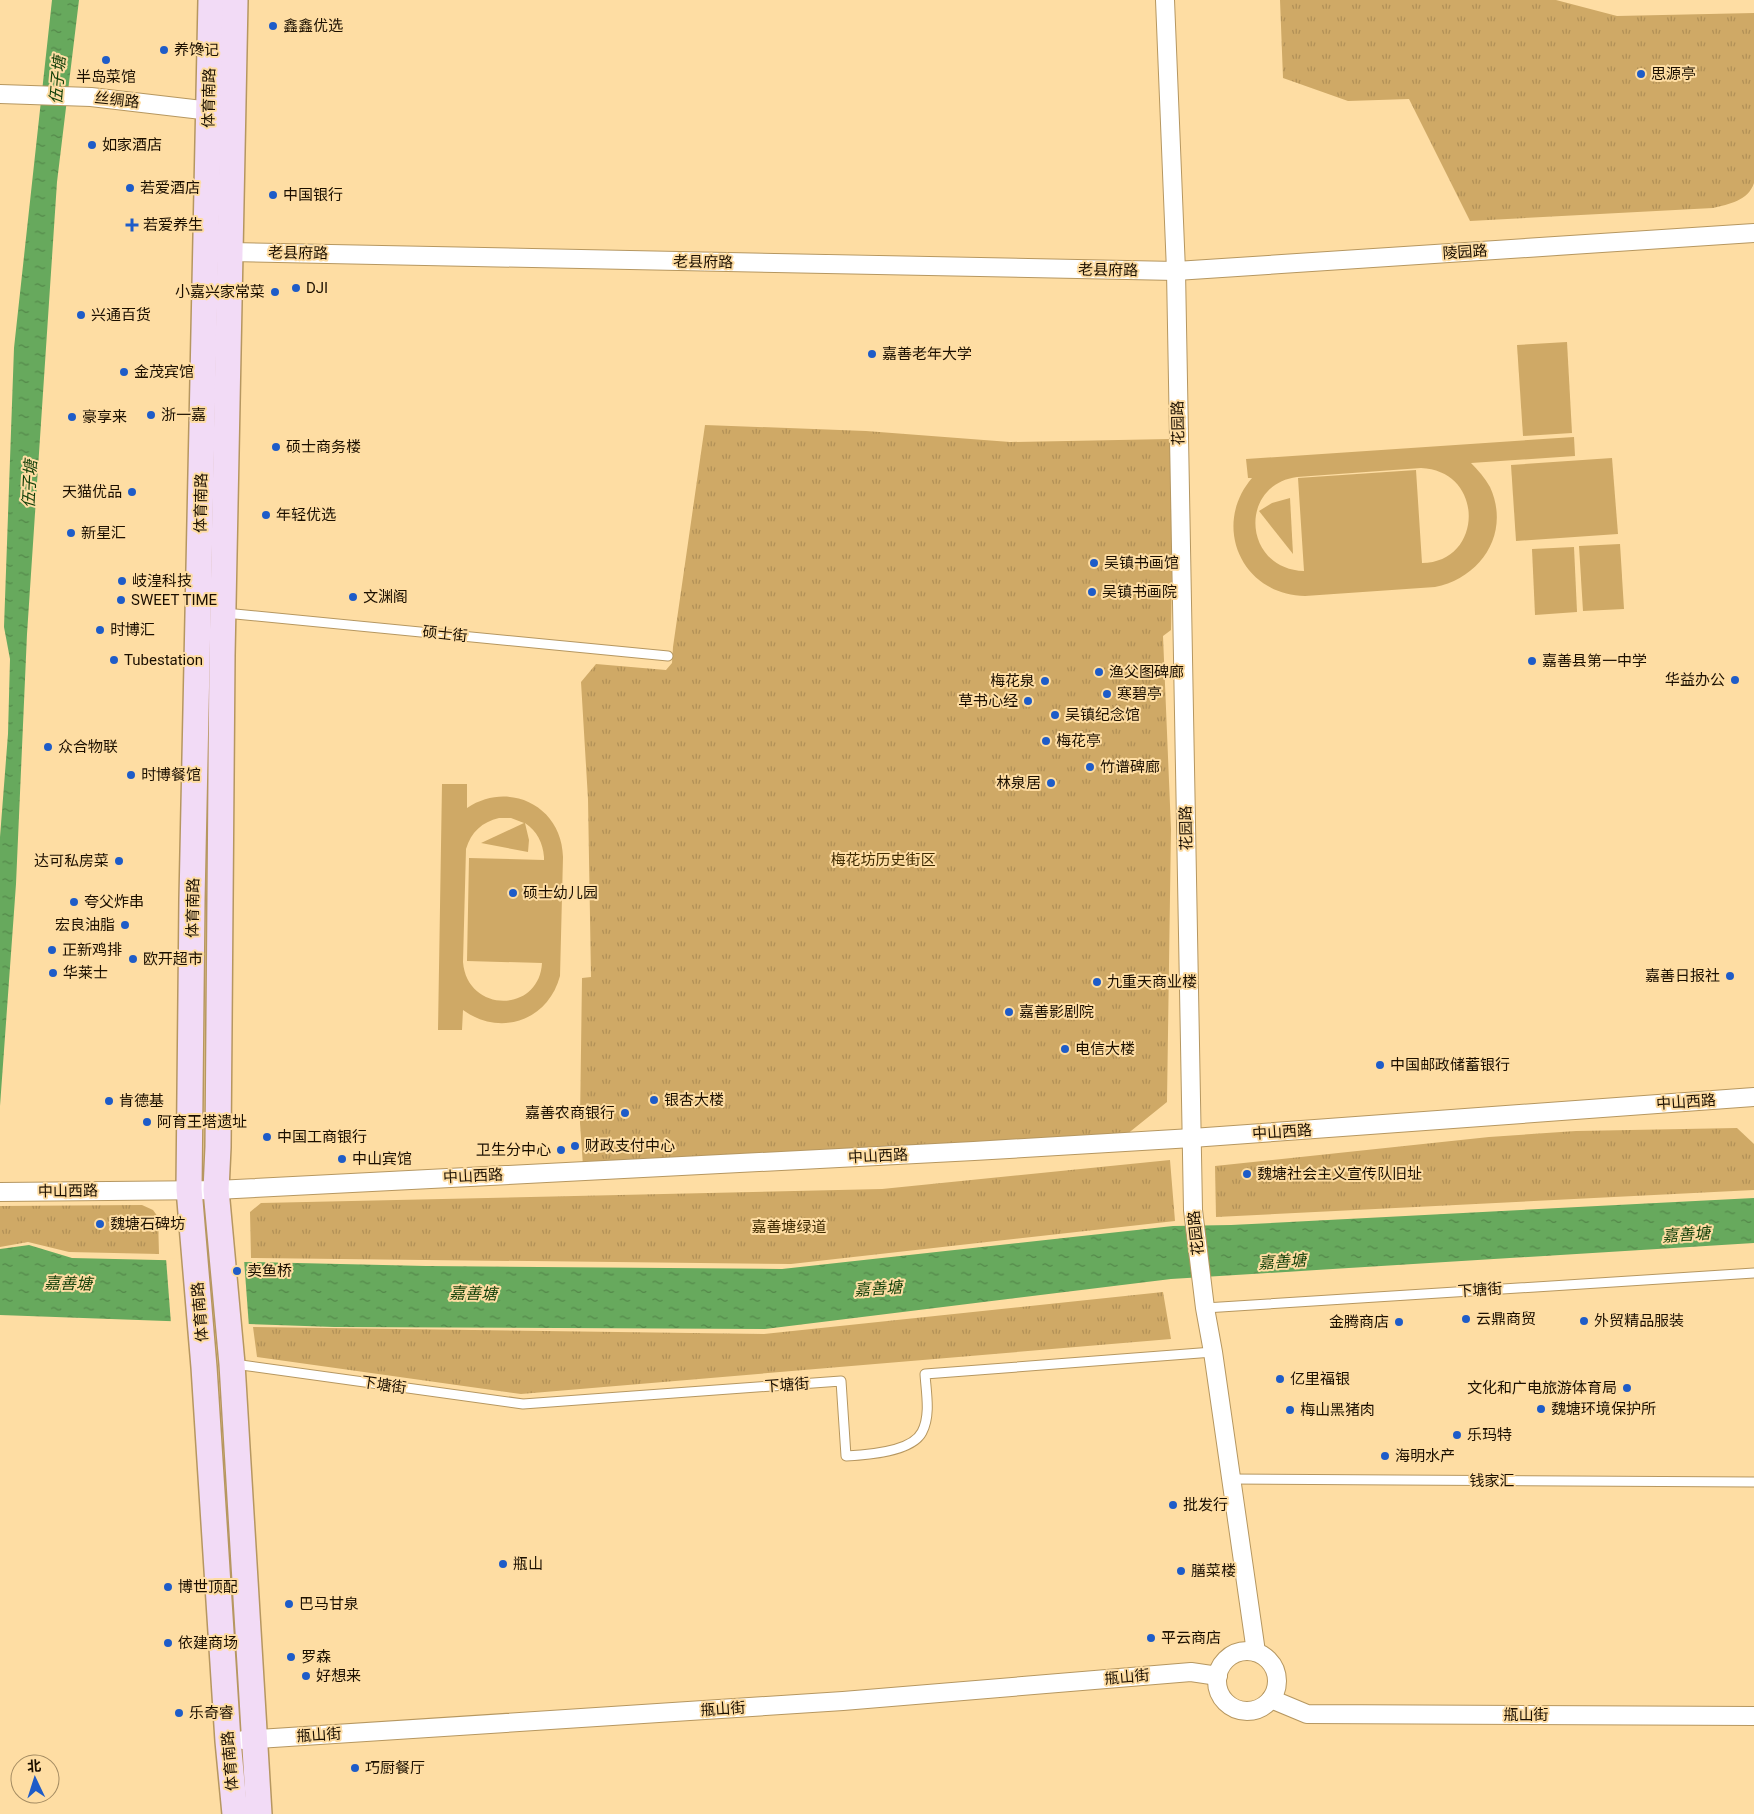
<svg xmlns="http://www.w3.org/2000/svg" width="1754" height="1814" font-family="Roboto,'Noto Sans SC',sans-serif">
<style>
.grass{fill:url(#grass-tufts)}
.garden{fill:#cfa966;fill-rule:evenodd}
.water{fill:url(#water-ripples)}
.pier{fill:#fedda3}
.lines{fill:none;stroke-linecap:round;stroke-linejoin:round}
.service-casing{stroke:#b69760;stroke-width:11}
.minor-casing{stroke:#b69760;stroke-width:20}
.secondary-casing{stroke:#b69760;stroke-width:28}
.service{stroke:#fff;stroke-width:9}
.minor{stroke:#fff;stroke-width:18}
.secondary{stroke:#f2dbf6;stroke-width:25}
.poi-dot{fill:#1e5cc8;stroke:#fedda3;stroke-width:2}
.labels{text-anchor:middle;stroke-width:4;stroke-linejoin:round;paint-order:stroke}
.poi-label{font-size:15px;fill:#1b0f00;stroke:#fedda3;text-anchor:start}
.street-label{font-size:15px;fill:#1b0f00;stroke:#fedda3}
.park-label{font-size:15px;fill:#3e2a00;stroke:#fedda3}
.water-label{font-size:16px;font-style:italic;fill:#103e08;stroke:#fedda3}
</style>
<defs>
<pattern id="grass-tufts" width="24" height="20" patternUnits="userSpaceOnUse" patternTransform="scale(1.25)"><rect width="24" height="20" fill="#cfa966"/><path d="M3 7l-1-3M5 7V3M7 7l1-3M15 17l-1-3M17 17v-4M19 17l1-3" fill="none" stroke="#b19057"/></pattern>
<pattern id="water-ripples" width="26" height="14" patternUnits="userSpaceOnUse" patternTransform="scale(1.25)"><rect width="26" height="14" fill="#67a95d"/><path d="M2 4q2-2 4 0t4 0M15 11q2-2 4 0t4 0" fill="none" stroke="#54884a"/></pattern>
</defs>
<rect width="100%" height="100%" fill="#fedda3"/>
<g class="grass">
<path d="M 1280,0 L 1556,0 L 1617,16 L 1754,13 L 1754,183 C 1748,201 1729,204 1713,208 L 1470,221 L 1409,99 L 1348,101 L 1283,78 Z"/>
<polygon points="705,425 866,431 1010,442 1170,439 1173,509 1171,630 1163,636 1171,829 1167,1102 1126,1135 583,1166 580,1123 582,978 591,977 588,799 581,682 596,664 666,670 672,663 673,647"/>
<polygon points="1737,1128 1754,1144 1754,1190 1216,1217 1215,1166 1489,1137 1576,1131"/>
<polygon points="1170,1160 1175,1221 791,1264 251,1258 250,1212 261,1203 882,1189"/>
<polygon points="142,1205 153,1210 158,1217 159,1254 69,1252 28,1242 0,1247 0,1206"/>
<polygon points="1163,1292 1171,1339 521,1394 257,1357 253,1327 764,1334"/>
</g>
<g class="garden">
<polygon points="1567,342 1572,433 1523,436 1517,345"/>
<path d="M 1574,437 L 1575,456 L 1471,463 C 1478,470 1485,478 1490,487 C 1511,533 1481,578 1435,587 L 1305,596 C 1242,595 1211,526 1252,478 L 1248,478 L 1246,459 ZM 1421,468 C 1486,471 1483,563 1422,563 L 1416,470 L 1298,478 L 1304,571 C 1243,569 1238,485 1297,477 Z"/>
<polygon points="1612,458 1618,534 1516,541 1511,465"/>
<polygon points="1290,498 1293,554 1259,511 1272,503"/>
<polygon points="1620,544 1624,609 1583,611 1579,546"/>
<polygon points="1574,547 1577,612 1535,615 1532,549"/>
<path d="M 442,784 L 467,784 L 467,808 C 509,780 562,806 563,857 L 560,976 C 548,1021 500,1037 463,1010 L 462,1030 L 438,1030 ZM 499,818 L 511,818 L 524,823 L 481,843 L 528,852 L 529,840 L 525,823 C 537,831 543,843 544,857 L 544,860 L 469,858 L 467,961 L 542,963 C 539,1014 467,1013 463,962 L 466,849 C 471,832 482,822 499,818 Z"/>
</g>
<g class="water">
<polygon points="52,0 79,0 57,182 27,634 16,884 0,1106 0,837 8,734 10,659 4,627 14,348"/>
<polygon points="1754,1198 1754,1243 1171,1279 765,1329 334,1327 0,1315 0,1249 29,1245 72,1258 426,1266 782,1269 1173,1226 1231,1225"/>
</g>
<polygon class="pier" points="166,1258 244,1259 249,1327 171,1324"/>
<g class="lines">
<defs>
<g id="service">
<polyline points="225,613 668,656"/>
<polyline points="1205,1308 1754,1273"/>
<path d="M 234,1364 L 523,1404 L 841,1381 L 846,1456 C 866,1455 912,1452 922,1432 C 931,1415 926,1392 925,1374 L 1213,1352"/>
<polyline points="1230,1479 1754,1482"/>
</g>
<g id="minor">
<polyline points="1165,0 1176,271 1193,1210 1205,1308 1213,1352 1256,1652"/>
<polyline points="0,94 91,97 219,112"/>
<polyline points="230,252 1176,271 1754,233"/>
<polyline points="0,1192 216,1190 974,1151 1192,1138 1754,1097"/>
<circle cx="1247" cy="1681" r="30"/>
<polyline points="1271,1699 1307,1714 1754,1716"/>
<polyline points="243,1740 843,1701 1191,1672 1218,1676"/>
</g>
<g id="secondary">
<polyline points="211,0 192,900 189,1189 204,1367 228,1741 235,1814"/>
<polyline points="235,0 222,655 218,1147 216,1190 232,1364 259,1814"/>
</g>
</defs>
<use href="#service" class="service-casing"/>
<use href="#minor" class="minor-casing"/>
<use href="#secondary" class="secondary-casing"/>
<use href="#service" class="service"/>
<use href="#minor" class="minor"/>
<use href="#secondary" class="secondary"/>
</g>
<g class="poi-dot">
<circle cx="273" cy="26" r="5"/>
<circle cx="164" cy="50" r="5"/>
<circle cx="106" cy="60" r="5"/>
<circle cx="1641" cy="74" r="5"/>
<circle cx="92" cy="145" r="5"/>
<circle cx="130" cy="188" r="5"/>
<circle cx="273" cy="195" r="5"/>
<path d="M129.5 217.5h5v5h5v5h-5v5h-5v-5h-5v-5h5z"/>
<circle cx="296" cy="288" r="5"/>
<circle cx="275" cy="292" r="5"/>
<circle cx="81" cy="315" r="5"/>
<circle cx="872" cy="354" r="5"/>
<circle cx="124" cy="372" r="5"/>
<circle cx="151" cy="415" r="5"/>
<circle cx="72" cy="417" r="5"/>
<circle cx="276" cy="447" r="5"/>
<circle cx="132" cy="492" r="5"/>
<circle cx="266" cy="515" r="5"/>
<circle cx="71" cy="533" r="5"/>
<circle cx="1094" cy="563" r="5"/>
<circle cx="122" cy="581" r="5"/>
<circle cx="1092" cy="592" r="5"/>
<circle cx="353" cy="597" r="5"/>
<circle cx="121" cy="600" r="5"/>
<circle cx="100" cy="630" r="5"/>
<circle cx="114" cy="660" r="5"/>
<circle cx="1532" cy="661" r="5"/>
<circle cx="1099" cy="672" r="5"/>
<circle cx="1735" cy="680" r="5"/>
<circle cx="1045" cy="681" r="5"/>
<circle cx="1107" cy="694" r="5"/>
<circle cx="1028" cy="701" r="5"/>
<circle cx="1055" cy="715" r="5"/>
<circle cx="1046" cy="741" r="5"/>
<circle cx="48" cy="747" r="5"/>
<circle cx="1090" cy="767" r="5"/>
<circle cx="131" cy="775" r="5"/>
<circle cx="1051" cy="783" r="5"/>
<circle cx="119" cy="861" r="5"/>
<circle cx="513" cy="893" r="5"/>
<circle cx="74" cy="902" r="5"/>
<circle cx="125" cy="925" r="5"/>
<circle cx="52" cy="950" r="5"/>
<circle cx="133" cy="959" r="5"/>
<circle cx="53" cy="973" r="5"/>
<circle cx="1730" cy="976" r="5"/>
<circle cx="1097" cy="982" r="5"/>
<circle cx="1009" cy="1012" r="5"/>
<circle cx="1065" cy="1049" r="5"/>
<circle cx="1380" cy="1065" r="5"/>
<circle cx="654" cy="1100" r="5"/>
<circle cx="109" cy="1101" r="5"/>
<circle cx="625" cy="1113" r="5"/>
<circle cx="147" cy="1122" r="5"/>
<circle cx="267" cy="1137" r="5"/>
<circle cx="575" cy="1146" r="5"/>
<circle cx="561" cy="1150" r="5"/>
<circle cx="342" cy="1159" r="5"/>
<circle cx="1247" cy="1174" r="5"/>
<circle cx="100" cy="1224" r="5"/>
<circle cx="237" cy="1271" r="5"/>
<circle cx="1466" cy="1319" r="5"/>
<circle cx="1584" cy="1321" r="5"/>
<circle cx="1399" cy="1322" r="5"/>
<circle cx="1280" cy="1379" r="5"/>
<circle cx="1627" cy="1388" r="5"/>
<circle cx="1541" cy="1409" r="5"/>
<circle cx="1290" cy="1410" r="5"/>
<circle cx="1457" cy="1435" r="5"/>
<circle cx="1385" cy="1456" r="5"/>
<circle cx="1173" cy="1505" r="5"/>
<circle cx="503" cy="1564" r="5"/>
<circle cx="1181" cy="1571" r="5"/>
<circle cx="168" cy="1587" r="5"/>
<circle cx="289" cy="1604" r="5"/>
<circle cx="1151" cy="1638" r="5"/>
<circle cx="168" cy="1643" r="5"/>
<circle cx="291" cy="1657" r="5"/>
<circle cx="306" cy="1676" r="5"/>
<circle cx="179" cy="1713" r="5"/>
<circle cx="355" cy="1768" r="5"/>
</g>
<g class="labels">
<g class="poi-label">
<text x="283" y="31">鑫鑫优选</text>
<text x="174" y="55">养馋记</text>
<text x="1651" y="79">思源亭</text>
<text x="106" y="82" text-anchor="middle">半岛菜馆</text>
<text x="102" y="150">如家酒店</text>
<text x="140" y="193">若爱酒店</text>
<text x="283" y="200">中国银行</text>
<text x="143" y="230">若爱养生</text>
<text x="306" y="293">DJI</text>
<text x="265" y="297" text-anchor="end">小嘉兴家常菜</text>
<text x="91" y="320">兴通百货</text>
<text x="882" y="359">嘉善老年大学</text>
<text x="134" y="377">金茂宾馆</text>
<text x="161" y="420">浙一嘉</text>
<text x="82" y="422">豪享来</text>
<text x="286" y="452">硕士商务楼</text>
<text x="122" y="497" text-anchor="end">天猫优品</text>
<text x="276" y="520">年轻优选</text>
<text x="81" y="538">新星汇</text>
<text x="1104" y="568">吴镇书画馆</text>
<text x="132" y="586">岐湟科技</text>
<text x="1102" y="597">吴镇书画院</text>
<text x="363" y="602">文渊阁</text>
<text x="131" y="605">SWEET TIME</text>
<text x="110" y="635">时博汇</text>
<text x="124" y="665">Tubestation</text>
<text x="1542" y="666">嘉善县第一中学</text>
<text x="1109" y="677">渔父图碑廊</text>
<text x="1725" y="685" text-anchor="end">华益办公</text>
<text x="1035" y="686" text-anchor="end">梅花泉</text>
<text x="1117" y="699">寒碧亭</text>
<text x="1018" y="706" text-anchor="end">草书心经</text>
<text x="1065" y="720">吴镇纪念馆</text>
<text x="1056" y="746">梅花亭</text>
<text x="58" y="752">众合物联</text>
<text x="1100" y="772">竹谱碑廊</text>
<text x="141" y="780">时博餐馆</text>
<text x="1041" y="788" text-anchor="end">林泉居</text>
<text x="109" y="866" text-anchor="end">达可私房菜</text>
<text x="523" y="898">硕士幼儿园</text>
<text x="84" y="907">夸父炸串</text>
<text x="115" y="930" text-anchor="end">宏良油脂</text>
<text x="62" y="955">正新鸡排</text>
<text x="143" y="964">欧开超市</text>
<text x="63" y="978">华莱士</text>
<text x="1720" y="981" text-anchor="end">嘉善日报社</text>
<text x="1107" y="987">九重天商业楼</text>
<text x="1019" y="1017">嘉善影剧院</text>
<text x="1075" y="1054">电信大楼</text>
<text x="1390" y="1070">中国邮政储蓄银行</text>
<text x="664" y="1105">银杏大楼</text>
<text x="119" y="1106">肯德基</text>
<text x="615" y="1118" text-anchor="end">嘉善农商银行</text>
<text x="157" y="1127">阿育王塔遗址</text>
<text x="277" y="1142">中国工商银行</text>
<text x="585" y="1151">财政支付中心</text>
<text x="551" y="1155" text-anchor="end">卫生分中心</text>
<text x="352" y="1164">中山宾馆</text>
<text x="1257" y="1179">魏塘社会主义宣传队旧址</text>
<text x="110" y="1229">魏塘石碑坊</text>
<text x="247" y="1276">卖鱼桥</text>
<text x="1476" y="1324">云鼎商贸</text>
<text x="1594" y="1326">外贸精品服装</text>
<text x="1389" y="1327" text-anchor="end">金腾商店</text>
<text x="1290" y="1384">亿里福银</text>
<text x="1617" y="1393" text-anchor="end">文化和广电旅游体育局</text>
<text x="1551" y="1414">魏塘环境保护所</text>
<text x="1300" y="1415">梅山黑猪肉</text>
<text x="1467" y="1440">乐玛特</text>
<text x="1395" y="1461">海明水产</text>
<text x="1183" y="1510">批发行</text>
<text x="513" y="1569">瓶山</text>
<text x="1191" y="1576">膳菜楼</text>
<text x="178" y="1592">博世顶配</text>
<text x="299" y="1609">巴马甘泉</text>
<text x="1161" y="1643">平云商店</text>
<text x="178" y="1648">依建商场</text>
<text x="301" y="1662">罗森</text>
<text x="316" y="1681">好想来</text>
<text x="189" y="1718">乐奇睿</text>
<text x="365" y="1773">巧厨餐厅</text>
</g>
<g class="street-label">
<text transform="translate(209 98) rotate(-89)" y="5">体育南路</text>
<text transform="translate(117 100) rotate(6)" y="5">丝绸路</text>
<text transform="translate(1465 252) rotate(-4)" y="5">陵园路</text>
<text transform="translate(298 253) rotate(1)" y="5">老县府路</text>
<text transform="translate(703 262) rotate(1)" y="5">老县府路</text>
<text transform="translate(1108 270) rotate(1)" y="5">老县府路</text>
<text transform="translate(1178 423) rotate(-91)" y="5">花园路</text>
<text transform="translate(201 503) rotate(-89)" y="5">体育南路</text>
<text transform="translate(445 634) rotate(6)" y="5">硕士街</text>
<text transform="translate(1186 828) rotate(-91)" y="5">花园路</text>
<text transform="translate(193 908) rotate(-89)" y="5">体育南路</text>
<text transform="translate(1686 1102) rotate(-4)" y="5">中山西路</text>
<text transform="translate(1282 1132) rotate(-4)" y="5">中山西路</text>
<text transform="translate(878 1156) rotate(-3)" y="5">中山西路</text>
<text transform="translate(473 1176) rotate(-3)" y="5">中山西路</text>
<text transform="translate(68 1191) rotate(-1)" y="5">中山西路</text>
<text transform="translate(1196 1233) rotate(-96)" y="5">花园路</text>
<text transform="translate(1480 1290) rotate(-4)" y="5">下塘街</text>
<text transform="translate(200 1312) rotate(-95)" y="5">体育南路</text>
<text transform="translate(384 1385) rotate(8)" y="5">下塘街</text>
<text transform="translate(787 1385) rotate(-4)" y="5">下塘街</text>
<text x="1492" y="1486">钱家汇</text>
<text transform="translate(1127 1677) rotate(-5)" y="5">甁山街</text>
<text transform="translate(723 1709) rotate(-4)" y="5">甁山街</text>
<text x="1526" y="1720">甁山街</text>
<text transform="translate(319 1735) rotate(-4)" y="5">甁山街</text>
<text transform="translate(230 1761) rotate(-95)" y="5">体育南路</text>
</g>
<g class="park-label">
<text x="883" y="865">梅花坊历史街区</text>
<text x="789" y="1232">嘉善塘绿道</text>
</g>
<g class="water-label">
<text transform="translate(57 80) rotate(-85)" y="6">伍子塘</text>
<text transform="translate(29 484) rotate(-87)" y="6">伍子塘</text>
<text transform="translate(1686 1234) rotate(-4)" y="6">嘉善塘</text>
<text transform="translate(1282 1261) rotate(-4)" y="6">嘉善塘</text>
<text transform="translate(68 1283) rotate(1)" y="6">嘉善塘</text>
<text transform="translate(878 1288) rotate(-4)" y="6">嘉善塘</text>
<text transform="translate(473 1293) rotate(1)" y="6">嘉善塘</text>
</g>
</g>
<g transform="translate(35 1779) rotate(356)"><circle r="24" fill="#fedda3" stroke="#a38b62"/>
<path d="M0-4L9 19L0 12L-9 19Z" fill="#1e5cc8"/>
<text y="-8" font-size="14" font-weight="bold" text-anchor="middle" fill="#1b0f00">北</text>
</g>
</svg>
